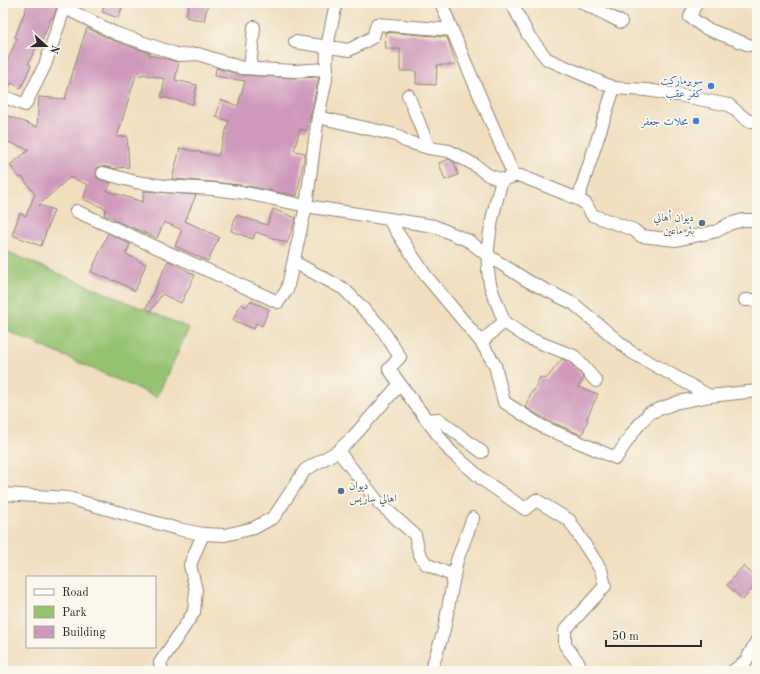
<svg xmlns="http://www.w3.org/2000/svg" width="760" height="674" font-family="'Old Standard TT',Amiri,serif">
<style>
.green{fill:#94c271;stroke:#60764e}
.building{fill:#cf99bc}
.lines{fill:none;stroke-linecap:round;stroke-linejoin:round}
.street-casing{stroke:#8e8475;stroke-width:14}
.street{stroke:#fff;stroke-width:12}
.shop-dot{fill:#3f7fe0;stroke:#fbf7ec;stroke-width:1.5}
.service-dot{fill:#5c6f8a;stroke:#fbf7ec;stroke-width:1.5}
.labels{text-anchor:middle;stroke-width:3.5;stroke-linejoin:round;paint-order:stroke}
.shop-label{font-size:11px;fill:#366cbe;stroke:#fbf7ec;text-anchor:end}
.service-label{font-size:11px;fill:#4e5e75;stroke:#fbf7ec;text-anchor:end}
</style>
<rect width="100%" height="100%" fill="#fbf7ec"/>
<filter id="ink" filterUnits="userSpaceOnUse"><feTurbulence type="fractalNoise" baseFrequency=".025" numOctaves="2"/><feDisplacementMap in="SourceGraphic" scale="8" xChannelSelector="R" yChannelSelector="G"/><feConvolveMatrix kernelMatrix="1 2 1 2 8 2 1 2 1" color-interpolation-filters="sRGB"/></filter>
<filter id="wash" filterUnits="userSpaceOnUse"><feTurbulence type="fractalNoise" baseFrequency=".012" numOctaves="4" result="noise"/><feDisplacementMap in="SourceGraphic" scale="16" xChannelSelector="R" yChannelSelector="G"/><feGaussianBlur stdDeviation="0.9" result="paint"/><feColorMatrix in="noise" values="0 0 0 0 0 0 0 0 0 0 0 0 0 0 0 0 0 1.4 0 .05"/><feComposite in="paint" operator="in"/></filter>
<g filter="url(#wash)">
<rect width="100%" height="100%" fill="#f0debf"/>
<polygon class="green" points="3,250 189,328 157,397 3,329"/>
<g id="blocks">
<g class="building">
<polygon points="28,3 58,3 53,18 51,18 39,47 37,46 28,64 31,65 21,88 11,83 8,90 3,89 3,72 17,38 15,37"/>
<polygon points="105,3 124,3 118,18 102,12"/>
<polygon points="189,3 208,3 204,21 186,17"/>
<polygon points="87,28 112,40 150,53 149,55 179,62 175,80 197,85 193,104 161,97 165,79 142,74 141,77 136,75 117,137 127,136 129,167 117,168 117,169 101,166 97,168 96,175 97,178 101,180 111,183 107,191 143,202 144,191 196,195 185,221 219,237 208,261 175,246 182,230 164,222 157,238 114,220 114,218 104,215 106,209 83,199 88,185 70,177 39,205 54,210 41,246 12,235 20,213 26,216 35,194 22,177 20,178 10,165 29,150 3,140 3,114 37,127 39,97 65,99 77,58"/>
<polygon points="385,32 447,37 456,65 437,65 436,85 416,84 416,71 400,71 400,49 386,49"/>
<polygon points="216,68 242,75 294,78 319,77 307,131 300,129 294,151 305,153 297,196 247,186 213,182 172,179 180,148 218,156 229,121 216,117 221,100 238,106 245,81 215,76"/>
<polygon points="449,159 454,162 458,175 445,180 439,163"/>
<polygon points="273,209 296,218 287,243 256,232 253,239 231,231 236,215 267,225"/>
<polygon points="108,233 130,244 126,254 146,264 135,291 114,280 114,281 91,272"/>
<polygon points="168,261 195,275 181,303 162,294 151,311 146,308"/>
<polygon points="250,301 269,309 262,326 256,323 254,329 233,320 241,304 246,307"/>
<polygon points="562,359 570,362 584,378 578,387 598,394 587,418 588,419 582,435 547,420 525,407 532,391 534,391 540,377 546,379"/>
<polygon points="743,566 757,578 757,583 743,600 727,585"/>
</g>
</g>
</g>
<g filter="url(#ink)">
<use href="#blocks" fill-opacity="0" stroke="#8e8475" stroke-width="1"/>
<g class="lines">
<defs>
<g id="street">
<polyline points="441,3 467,66 514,176"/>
<polyline points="512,3 528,35 547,59 614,88 646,90 678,95 729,105 748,121 757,121"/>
<polyline points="583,3 621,22"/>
<polyline points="696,3 690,17 705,28 749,45"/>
<polyline points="65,8 115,33 179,55 198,54 242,68 294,71 327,69"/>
<polyline points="295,42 349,50 373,37 377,24 452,30"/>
<polyline points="250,68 254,27"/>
<polyline points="408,95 429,148"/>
<polyline points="3,96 25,105 45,65 66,3"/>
<polyline points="318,117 396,135 405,141 429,148 449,151 475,165 488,175 502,180 514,176 521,176 578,199 586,204 592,215 634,230 641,236 676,240 717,231 729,224 743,220 757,220"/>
<polyline points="103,173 136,182 165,186 213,189 246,193 306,206 434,226 469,241 487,255 528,281 574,304 631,352 710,396"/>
<polyline points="578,199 614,88"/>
<polyline points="76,211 278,302 287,290 306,206 318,117 326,79 327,47 336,3"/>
<polyline points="389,220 426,276 481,342 495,365 504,402 543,427 616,458 633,432 649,413 678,402 710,396 757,391"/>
<polyline points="745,300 757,300"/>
<polyline points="504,322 528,338 574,356 596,381"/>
<path d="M 481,342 L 504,322 C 500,309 493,296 490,284 C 483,251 493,212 502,180"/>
<polyline points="400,384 450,451 483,480 525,509 536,500 569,520 601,570 605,586 565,630 565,645 578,662 582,671"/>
<polyline points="427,420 438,419 482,452"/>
<polyline points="338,451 379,503 415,535 419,553 426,564 454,576 444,630 431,671"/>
<polyline points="3,494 68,498 178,529 203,534"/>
<polyline points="454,576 457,560 473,518"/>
<polyline points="162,671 160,663 194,612 196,590 190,565 203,534 225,535 254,528 274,517 305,470 338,451 353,437 400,384 389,369 400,357 380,326 344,289 294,262"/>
<polyline points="733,671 746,661 757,640"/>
</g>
</defs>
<use href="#street" class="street-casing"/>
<use href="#street" class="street"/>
</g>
</g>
<g class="shop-dot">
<circle cx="711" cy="86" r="4"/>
<circle cx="696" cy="121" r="4"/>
</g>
<g class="service-dot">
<circle cx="702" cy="223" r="4"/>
<circle cx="341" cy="491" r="4"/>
</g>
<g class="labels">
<g class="shop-label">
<text x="703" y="84">سوبرماركت<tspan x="703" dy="13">كفر عقب</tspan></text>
<text x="688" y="125">محلات جعفر</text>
</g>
<g class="service-label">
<text x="694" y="221">ديوان أهالي<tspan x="694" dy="13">بئر ماعين</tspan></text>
<text x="349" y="489" text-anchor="start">ديوان<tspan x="349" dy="13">اهالي ساريس</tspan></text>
</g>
</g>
<rect width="760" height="674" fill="none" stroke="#fbf7ec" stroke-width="16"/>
<rect x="26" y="576" width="130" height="72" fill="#fbf7ec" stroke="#a8a59f"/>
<rect x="34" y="589" width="20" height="6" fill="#ffffff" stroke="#a8a59f"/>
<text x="62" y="596" font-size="12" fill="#2b2b2b">Road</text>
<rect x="34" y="606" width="20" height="12" fill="#94c271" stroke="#a8a59f"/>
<text x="62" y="616" font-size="12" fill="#2b2b2b">Park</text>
<rect x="34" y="626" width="20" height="12" fill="#cf99bc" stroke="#a8a59f"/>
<text x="62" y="636" font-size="12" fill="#2b2b2b">Building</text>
<g transform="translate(46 46) rotate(111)" stroke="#fbf7ec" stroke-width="3" paint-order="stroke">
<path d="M0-3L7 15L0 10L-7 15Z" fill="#2b2b2b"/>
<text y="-6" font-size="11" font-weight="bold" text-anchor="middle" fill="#2b2b2b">N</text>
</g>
<path d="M606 640v6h95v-6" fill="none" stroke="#2b2b2b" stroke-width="2"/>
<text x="612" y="640" font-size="12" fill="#2b2b2b" stroke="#fbf7ec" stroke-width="3" paint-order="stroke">50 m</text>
</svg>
